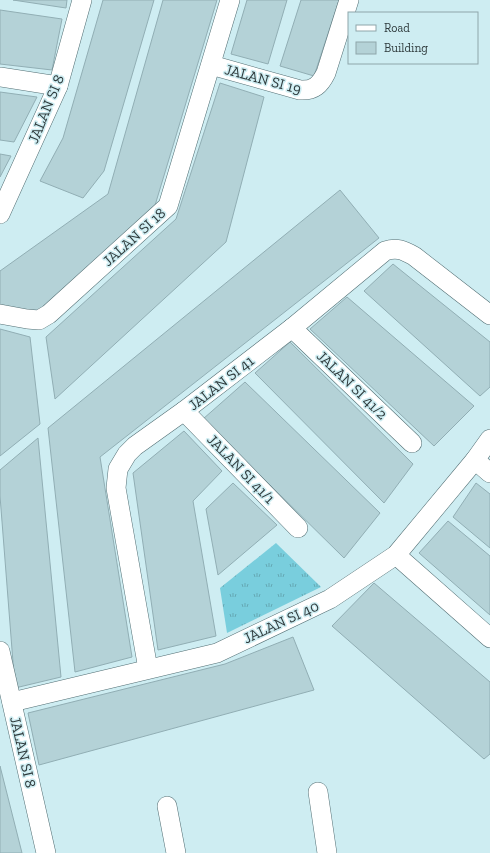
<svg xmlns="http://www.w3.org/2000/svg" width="490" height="853" font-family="'Zilla Slab',serif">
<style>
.grass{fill:url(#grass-tufts)}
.building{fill:#b4d2d7;stroke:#91aeb4}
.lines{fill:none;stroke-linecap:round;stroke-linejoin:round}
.minor-casing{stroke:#536f74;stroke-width:20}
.minor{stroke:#fff;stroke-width:19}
.labels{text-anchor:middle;stroke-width:3;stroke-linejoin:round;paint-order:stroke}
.street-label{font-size:15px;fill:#2f3b3d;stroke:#ceedf2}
</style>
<defs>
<pattern id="grass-tufts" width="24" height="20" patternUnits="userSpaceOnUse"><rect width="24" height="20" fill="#79cedd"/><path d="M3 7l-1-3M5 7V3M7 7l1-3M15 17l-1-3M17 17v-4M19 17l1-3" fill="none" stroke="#64a8b4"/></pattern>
</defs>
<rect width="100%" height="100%" fill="#ceedf2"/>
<polygon class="grass" points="276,543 321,587 227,633 220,588"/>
<g class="building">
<polygon points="13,0 67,0 66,8"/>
<polygon points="103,0 154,0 104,171 83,198 40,181 63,138"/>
<polygon points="163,0 217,0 153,212 36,314 0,306 0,271 108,194"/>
<polygon points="247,0 287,0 268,64 231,54"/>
<polygon points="301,0 339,0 314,76 280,66"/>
<polygon points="0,10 62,19 52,70 0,64"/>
<polygon points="220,83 264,97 226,242 55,399 46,337 176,219"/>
<polygon points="0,92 37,97 14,142 0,140"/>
<polygon points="0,154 11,156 0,177"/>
<polygon points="340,190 379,238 100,457 132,657 75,672 48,428"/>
<polygon points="393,264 490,342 490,387 480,396 364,291"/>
<polygon points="347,297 474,406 434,446 310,329"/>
<polygon points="0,329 30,337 40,424 0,456"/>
<polygon points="290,342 413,464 384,503 255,373"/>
<polygon points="245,382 380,513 344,558 203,419"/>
<polygon points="184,431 222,471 193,501 216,636 158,650 133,473"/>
<polygon points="38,438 61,677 15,688 0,496 0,470"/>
<polygon points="233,483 277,525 218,575 206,509"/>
<polygon points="476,483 490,494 490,548 453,517"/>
<polygon points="448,521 490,556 490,615 419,553"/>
<polygon points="374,583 490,682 490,754 484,759 332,626"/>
<polygon points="293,637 314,690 39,765 28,713 225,664"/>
<polygon points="0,766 22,853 0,853"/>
</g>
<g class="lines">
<defs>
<g id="minor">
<path d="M 211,65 L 300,90 C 314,91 320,85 326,73 L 349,0"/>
<polyline points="0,77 58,86"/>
<polyline points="0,214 58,86 82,0"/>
<polyline points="0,314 27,319 39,320 49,314 168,206 230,0"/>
<polyline points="292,328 412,443"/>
<polyline points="184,411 298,528"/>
<polyline points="475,460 490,473"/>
<polyline points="396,555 490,638"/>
<polyline points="0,651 46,853"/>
<path d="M 148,669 L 116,488 L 118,469 L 127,454 L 135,446 L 184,411 L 292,328 L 385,251 C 397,247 403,250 414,256 L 490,315"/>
<polyline points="12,702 217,653 330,599 396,555 475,460 490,439"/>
<polyline points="318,792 327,853"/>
<polyline points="167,806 176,853"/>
</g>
</defs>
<use href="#minor" class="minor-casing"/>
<use href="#minor" class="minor"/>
</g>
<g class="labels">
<g class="street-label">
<text transform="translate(263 79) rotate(15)" y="5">JALAN SI 19</text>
<text transform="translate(46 109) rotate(-68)" y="5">JALAN SI 8</text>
<text transform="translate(134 237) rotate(-42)" y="5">JALAN SI 18</text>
<text transform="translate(221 383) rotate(-38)" y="5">JALAN SI 41</text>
<text transform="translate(352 385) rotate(44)" y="5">JALAN SI 41/2</text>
<text transform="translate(241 469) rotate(46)" y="5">JALAN SI 41/1</text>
<text transform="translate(281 622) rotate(-25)" y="5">JALAN SI 40</text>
<text transform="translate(23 752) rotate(77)" y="5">JALAN SI 8</text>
</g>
</g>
<rect x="348" y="12" width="130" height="52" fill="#ceedf2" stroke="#8ea6aa"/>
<rect x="356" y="25" width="20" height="6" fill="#ffffff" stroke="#8ea6aa"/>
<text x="384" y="32" font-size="12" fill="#2f3b3d">Road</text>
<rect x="356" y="42" width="20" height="12" fill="#b4d2d7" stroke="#8ea6aa"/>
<text x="384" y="52" font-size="12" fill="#2f3b3d">Building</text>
</svg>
